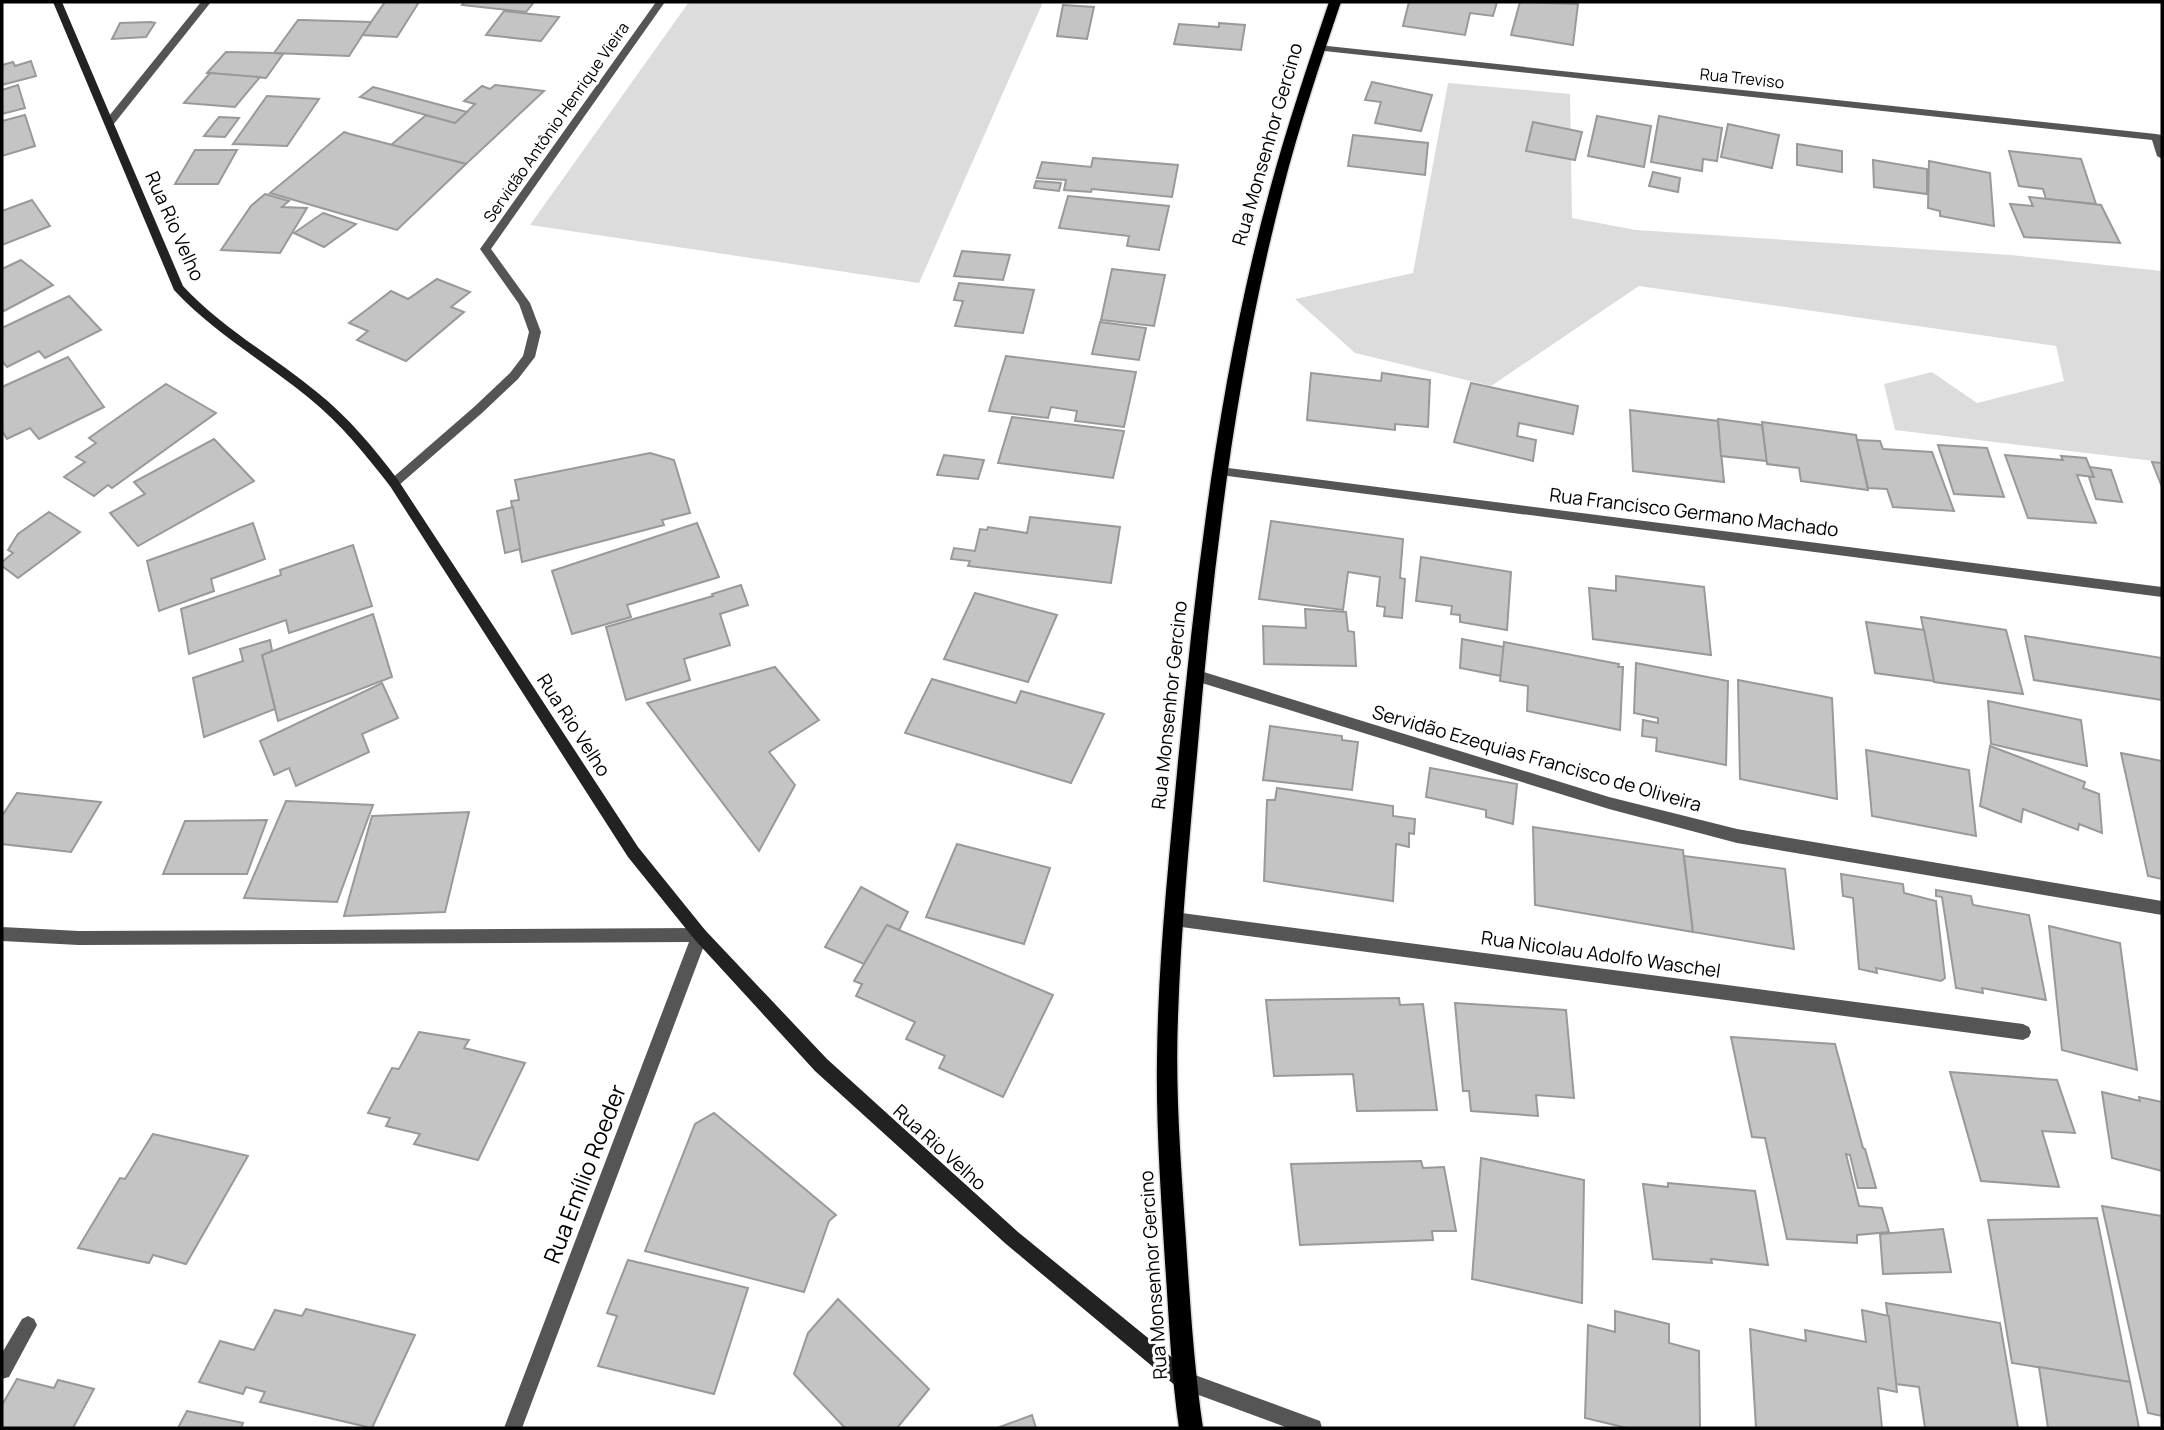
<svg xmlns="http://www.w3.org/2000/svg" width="2164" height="1430" font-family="Manrope,sans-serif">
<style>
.green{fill:#dcdcdc}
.building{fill:#c4c4c4;stroke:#999;stroke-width:2}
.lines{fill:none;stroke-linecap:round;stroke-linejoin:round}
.primary-casing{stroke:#dbdbdb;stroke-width:3}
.street{fill:#555;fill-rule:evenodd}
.secondary{fill:#222;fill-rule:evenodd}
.primary{fill:#000;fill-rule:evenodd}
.labels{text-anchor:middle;stroke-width:6;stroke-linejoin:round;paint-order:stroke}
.far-street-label{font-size:16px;fill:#000;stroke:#fff}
.street-label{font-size:19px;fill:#000;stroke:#fff}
.near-street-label{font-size:23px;fill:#000;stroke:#fff}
</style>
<rect width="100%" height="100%" fill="#fff"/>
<g class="green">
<polygon points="689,2 1043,2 919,283 530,225"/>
<polygon points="1448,83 1570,94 1572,218 1636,230 2011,255 2162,271 2162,462 1895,430 1884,384 1932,372 1977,403 2064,381 2056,346 1639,286 1491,386 1355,353 1295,299 1413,273"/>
</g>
<g class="building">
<polygon points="385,2 419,2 397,37 362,35"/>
<polygon points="464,2 534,2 526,12 462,5"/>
<polygon points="1409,2 1497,2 1493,16 1470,13 1465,35 1403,26"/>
<polygon points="1520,2 1578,4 1573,45 1511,35"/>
<polygon points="1063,5 1094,7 1087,39 1057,36"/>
<polygon points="504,11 559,17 541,41 486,35"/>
<polygon points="298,20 302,20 371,22 349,56 274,53"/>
<polygon points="151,22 155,23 146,37 112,39 120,23"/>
<polygon points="1219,23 1245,25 1241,50 1174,44 1179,24 1219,27"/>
<polygon points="226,52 274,53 283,54 266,78 207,73"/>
<polygon points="31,61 36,76 2,85 2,65 13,62 15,66"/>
<polygon points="210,73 260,77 235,107 184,103"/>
<polygon points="1372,82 1432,95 1421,131 1375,123 1381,102 1365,100"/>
<polygon points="18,85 25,108 2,114 2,90"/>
<polygon points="495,85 544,91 466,164 391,145 426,115 455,123 475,104 464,101 482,86 490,89"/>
<polygon points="373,87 467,112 455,123 360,97"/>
<polygon points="267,96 319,99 287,146 233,144"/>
<polygon points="25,115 35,146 2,156 2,121"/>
<polygon points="1597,116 1651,126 1644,167 1588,156"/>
<polygon points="1659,116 1722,128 1717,161 1703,159 1702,171 1651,162"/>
<polygon points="219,117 239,118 225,137 204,136"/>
<polygon points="1533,122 1582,132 1575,160 1526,151"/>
<polygon points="1728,124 1779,135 1772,168 1721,157"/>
<polygon points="344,132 350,134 466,164 397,230 270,193"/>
<polygon points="1353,135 1428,143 1425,175 1348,166"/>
<polygon points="1797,144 1842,151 1842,172 1797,165"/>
<polygon points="195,150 237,150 218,184 175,184"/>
<polygon points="2009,151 2081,159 2096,204 2046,199 2043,189 2019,186"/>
<polygon points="1093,158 1178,165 1172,197 1092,189 1091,192 1064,190 1066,180 1037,178 1042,162 1091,167"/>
<polygon points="1873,160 1927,169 1927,194 1874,187"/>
<polygon points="1929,161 1990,173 1994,226 1940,216 1940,211 1928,208"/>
<polygon points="1653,172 1680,178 1678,192 1649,186"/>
<polygon points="1036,181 1061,183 1059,191 1034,188"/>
<polygon points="265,194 289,201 282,207 307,208 280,253 221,250 251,206"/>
<polygon points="1068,196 1169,206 1159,250 1127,246 1129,236 1059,228"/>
<polygon points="2029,197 2101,205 2120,243 2024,237 2010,204 2033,206"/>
<polygon points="32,200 50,226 2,245 2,211"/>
<polygon points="323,213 356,224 324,247 294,233"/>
<polygon points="962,251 1010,255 1003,280 954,276"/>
<polygon points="21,260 53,285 2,312 2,269"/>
<polygon points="1112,269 1165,275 1154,326 1101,320"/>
<polygon points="437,279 470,292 451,307 464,312 406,361 357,340 368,331 349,323 369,308 391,291 408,299"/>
<polygon points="959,283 1034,290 1023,333 955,326 963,301 954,300"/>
<polygon points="69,296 101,330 45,358 39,351 7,367 2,361 2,328"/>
<polygon points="1100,322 1146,328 1139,360 1092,354"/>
<polygon points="1006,356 1136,372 1124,427 1075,421 1077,411 1051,407 1048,418 989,411"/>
<polygon points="68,357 104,407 39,439 30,428 7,439 2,431 2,387"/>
<polygon points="1311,373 1381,381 1382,373 1430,380 1428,427 1395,424 1395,430 1307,420"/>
<polygon points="1471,383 1578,406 1573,434 1519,423 1517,436 1536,440 1533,461 1454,442"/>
<polygon points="166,384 216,413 112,488 108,485 94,496 64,477 85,462 76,457 96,443 89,438"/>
<polygon points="1630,410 1718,421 1724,482 1633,471"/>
<polygon points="1012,417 1124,431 1113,478 998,463"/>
<polygon points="1718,419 1762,425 1767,461 1721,456"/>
<polygon points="1762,422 1856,435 1868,490 1801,481 1799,468 1767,464"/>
<polygon points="214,439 254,481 138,546 110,513 145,494 134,482"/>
<polygon points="1857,440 1880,441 1883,449 1932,452 1954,511 1893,507 1887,489 1868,488"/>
<polygon points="1938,445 1987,448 2004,497 1954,494"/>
<polygon points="650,453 674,460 690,513 662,520 664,525 522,562 511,501 519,500 515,480"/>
<polygon points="944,455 984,460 978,479 937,475"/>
<polygon points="2005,455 2063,460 2061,456 2086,458 2094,477 2077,475 2096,523 2028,518"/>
<polygon points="2152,462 2162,463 2162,487"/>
<polygon points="2090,467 2111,470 2122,502 2096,499 2089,477 2094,477"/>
<polygon points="513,507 520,549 505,553 497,511"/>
<polygon points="49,512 80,532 18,578 2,566 2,562 13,553 8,550 18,534"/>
<polygon points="1030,517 1120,527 1111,583 968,566 970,561 951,559 954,548 975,551 980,529 987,530 988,527 1027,533"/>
<polygon points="1271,521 1403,539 1400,578 1405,579 1402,618 1384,616 1385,607 1377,606 1380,577 1348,572 1343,610 1259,599"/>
<polygon points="253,523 265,559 211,579 214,591 159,611 147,561"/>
<polygon points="697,523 719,577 627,605 631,617 572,634 552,571"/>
<polygon points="353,545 372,606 289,633 286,620 189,654 181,609 281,575 280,570"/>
<polygon points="1421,557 1511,572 1507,630 1460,622 1460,615 1451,614 1452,606 1416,601"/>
<polygon points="1616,576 1704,587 1711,655 1593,639 1589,588 1616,591"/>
<polygon points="741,585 748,605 720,614 730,645 684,659 690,680 626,700 606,627 713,596 712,594"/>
<polygon points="975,593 1057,615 1028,682 944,659"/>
<polygon points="1305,609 1346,612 1348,631 1354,632 1356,666 1264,664 1263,626 1306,628"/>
<polygon points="373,614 392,677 278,721 262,655"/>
<polygon points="1921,617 2006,630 2023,694 1934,682"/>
<polygon points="1866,622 1924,630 1934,681 1875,673"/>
<polygon points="2025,636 2162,658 2162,700 2034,680"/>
<polygon points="1462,639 1504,647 1501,676 1460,668"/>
<polygon points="270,640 272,651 262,655 275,709 204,737 193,678 243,661 240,649"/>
<polygon points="1504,642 1619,664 1618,667 1623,667 1620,730 1527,711 1528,686 1500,681"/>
<polygon points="1636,663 1728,681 1726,765 1656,751 1657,738 1642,736 1643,720 1658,723 1658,718 1634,713"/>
<polygon points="775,667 819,720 769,752 795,785 759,851 647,703"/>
<polygon points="932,679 1016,703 1021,691 1104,714 1071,783 905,733"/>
<polygon points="1738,680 1832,698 1837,799 1740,779"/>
<polygon points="382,683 398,718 362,734 369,752 296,786 289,768 274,775 260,741"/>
<polygon points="1988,701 2081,720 2087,766 1991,744"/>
<polygon points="1270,726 1342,736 1342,740 1358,742 1352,790 1263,780"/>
<polygon points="1990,746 2085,782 2083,788 2099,794 2102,833 2079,824 2078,830 2023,809 2021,822 1980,806"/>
<polygon points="1866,750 1969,770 1976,836 1872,816"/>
<polygon points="2121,753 2162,761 2162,879 2148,876"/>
<polygon points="1430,768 1517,784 1513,824 1486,817 1486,810 1426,797"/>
<polygon points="1277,788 1393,806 1393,816 1415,819 1414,834 1409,833 1409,847 1396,844 1393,901 1264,881 1267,800 1275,800"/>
<polygon points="17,793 101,802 71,852 2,844 2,816"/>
<polygon points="286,801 373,805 337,902 244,898"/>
<polygon points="469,812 445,912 344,916 372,816"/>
<polygon points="267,820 247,874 163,874 185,821"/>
<polygon points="1533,827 1683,850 1693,932 1535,905"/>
<polygon points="957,844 1050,868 1024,944 926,917"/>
<polygon points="1684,856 1785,869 1794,949 1693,932"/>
<polygon points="1841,874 1903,884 1904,893 1936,901 1945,978 1941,981 1876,968 1877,973 1859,969 1853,898 1843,896"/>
<polygon points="861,887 908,912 899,930 887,925 864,964 825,947"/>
<polygon points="1936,890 1971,896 1973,905 2029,915 2046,1000 1982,988 1983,993 1956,988 1942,897 1936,896"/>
<polygon points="887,925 1053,995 1003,1097 939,1068 945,1056 906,1039 915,1022 856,996 862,984 854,981"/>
<polygon points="2049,926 2120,943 2137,1070 2062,1050"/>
<polygon points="1399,998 1400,1005 1423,1004 1437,1110 1357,1111 1353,1074 1274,1076 1266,1000"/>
<polygon points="1455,1003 1566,1010 1574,1098 1536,1095 1538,1116 1471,1111 1469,1091 1463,1091"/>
<polygon points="419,1032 469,1040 464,1048 525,1063 478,1160 414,1144 420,1134 386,1126 390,1118 368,1113 392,1068 399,1069"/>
<polygon points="1731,1037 1835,1044 1863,1148 1865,1149 1876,1188 1858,1188 1850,1155 1846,1154 1859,1206 1882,1208 1889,1232 1857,1235 1857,1243 1787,1239 1765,1138 1752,1137"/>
<polygon points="1950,1072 2057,1080 2075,1133 2042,1131 2059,1187 1981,1181"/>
<polygon points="2102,1092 2140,1101 2139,1097 2162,1102 2162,1171 2112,1158"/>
<polygon points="714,1113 836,1215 829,1221 804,1292 645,1251 695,1124"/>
<polygon points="153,1134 248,1156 186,1264 153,1255 149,1263 78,1248 120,1178 125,1179"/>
<polygon points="1481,1158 1584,1180 1582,1303 1472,1279"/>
<polygon points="1421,1161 1423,1168 1444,1167 1456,1231 1432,1231 1433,1240 1300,1245 1291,1164"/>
<polygon points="1668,1183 1755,1191 1768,1265 1711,1259 1712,1263 1653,1259 1643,1184 1668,1187"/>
<polygon points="2102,1206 2162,1216 2162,1416 2148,1413"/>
<polygon points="2097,1218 2130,1382 2012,1363 1988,1220"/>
<polygon points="1943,1229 1951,1272 1883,1274 1880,1234"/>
<polygon points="628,1260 748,1288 714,1394 598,1366 617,1316 607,1313"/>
<polygon points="838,1299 929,1389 897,1428 845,1428 794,1374 808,1333"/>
<polygon points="1886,1303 2000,1323 2018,1428 1925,1428 1919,1387 1896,1384"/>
<polygon points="306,1309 415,1335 372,1428 260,1402 265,1392 246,1387 243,1394 199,1382 220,1341 254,1350 275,1310 302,1316"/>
<polygon points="1862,1310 1889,1316 1897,1392 1878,1388 1882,1428 1756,1428 1750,1329 1806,1341 1805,1330 1866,1342"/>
<polygon points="1615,1311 1669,1324 1669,1343 1699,1351 1700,1428 1627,1428 1585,1418 1588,1325 1615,1332"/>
<polygon points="2039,1367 2130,1382 2139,1428 2048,1428"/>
<polygon points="17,1379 54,1388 58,1380 94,1389 73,1428 2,1428 2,1405"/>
<polygon points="187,1411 243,1423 241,1428 178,1428"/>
<polygon points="1032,1415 1036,1428 997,1428"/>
</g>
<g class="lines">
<defs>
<path id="primary" d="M 1329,2 L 1341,2 C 1320,64 1299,126 1283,189 C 1235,374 1213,565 1197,755 C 1189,842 1181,929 1178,1016 C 1175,1091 1181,1165 1186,1240 C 1190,1303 1194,1366 1203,1428 L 1179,1428 C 1171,1373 1169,1317 1165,1262 C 1161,1194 1156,1127 1157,1059 C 1158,960 1169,860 1178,762 C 1197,569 1219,376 1270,189 C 1287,126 1308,64 1329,2 Z"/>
</defs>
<use href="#primary" class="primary-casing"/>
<g class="street">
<polygon points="201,2 211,2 113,125 105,125 105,121"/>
<polygon points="656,2 665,2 491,249 530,303 541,332 535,357 518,379 482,413 398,486 390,486 388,483 390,480 474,407 510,373 523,356 529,332 519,304 480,249"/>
<polygon points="1318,45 2156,134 2162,135 2162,159 2157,156 2152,140 1315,50 1315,46"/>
<polygon points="1220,467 2162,587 2162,597 1220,475 1214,471"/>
<polygon points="1194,669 1609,797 1737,829 2162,901 2162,915 1737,843 1609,809 1189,679 1187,675 1189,671"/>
<polygon points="1174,912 2023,1024 2029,1027 2031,1032 2029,1037 2023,1040 1174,926 1169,924 1166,919 1169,914"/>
<polygon points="2,927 79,931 700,928 705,930 708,935 522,1428 504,1428 689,942 79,945 2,941"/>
<polygon points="28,1316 34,1319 37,1325 9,1377 2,1379 2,1353 22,1319"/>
<polygon points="1184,1371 1320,1421 1322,1428 1288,1428 1177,1387 1175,1380 1177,1373"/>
</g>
<path class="secondary" d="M 53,2 L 62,2 L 183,286 C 223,329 273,356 318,393 C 349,418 374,448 398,480 L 638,847 L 705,930 L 827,1059 L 1018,1232 L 1191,1373 L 1193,1380 L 1191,1387 L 1184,1389 L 1177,1387 L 1006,1244 L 815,1071 L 695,940 L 628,857 L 390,486 C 365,454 341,424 309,398 C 264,361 214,333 174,290 Z"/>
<use href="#primary" class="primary"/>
</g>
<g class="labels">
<g class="far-street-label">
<text transform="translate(1742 78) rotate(6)" y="6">Rua Treviso</text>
<text transform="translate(556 122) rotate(-55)" y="6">Servidão Antônio Henrique Vieira</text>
</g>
<g class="street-label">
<text transform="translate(1267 144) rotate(-74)" y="7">Rua Monsenhor Gercino</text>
<text transform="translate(175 226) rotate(66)" y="7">Rua Rio Velho</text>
<text transform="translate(1694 512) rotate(7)" y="7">Rua Francisco Germano Machado</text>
<text transform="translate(1169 705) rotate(-84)" y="7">Rua Monsenhor Gercino</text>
<text transform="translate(574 725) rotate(57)" y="7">Rua Rio Velho</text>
<text transform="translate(1537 758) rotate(16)" y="7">Servidão Ezequias Francisco de Oliveira</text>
<text transform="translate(1601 954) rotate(8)" y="7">Rua Nicolau Adolfo Waschel</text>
<text transform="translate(940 1147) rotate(42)" y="7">Rua Rio Velho</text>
<text transform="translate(1153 1275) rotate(-94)" y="7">Rua Monsenhor Gercino</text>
</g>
<g class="near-street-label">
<text transform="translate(585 1174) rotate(-69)" y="8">Rua Emílio Roeder</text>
</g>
</g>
<rect width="2164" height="1430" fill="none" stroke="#000000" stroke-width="7"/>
</svg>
